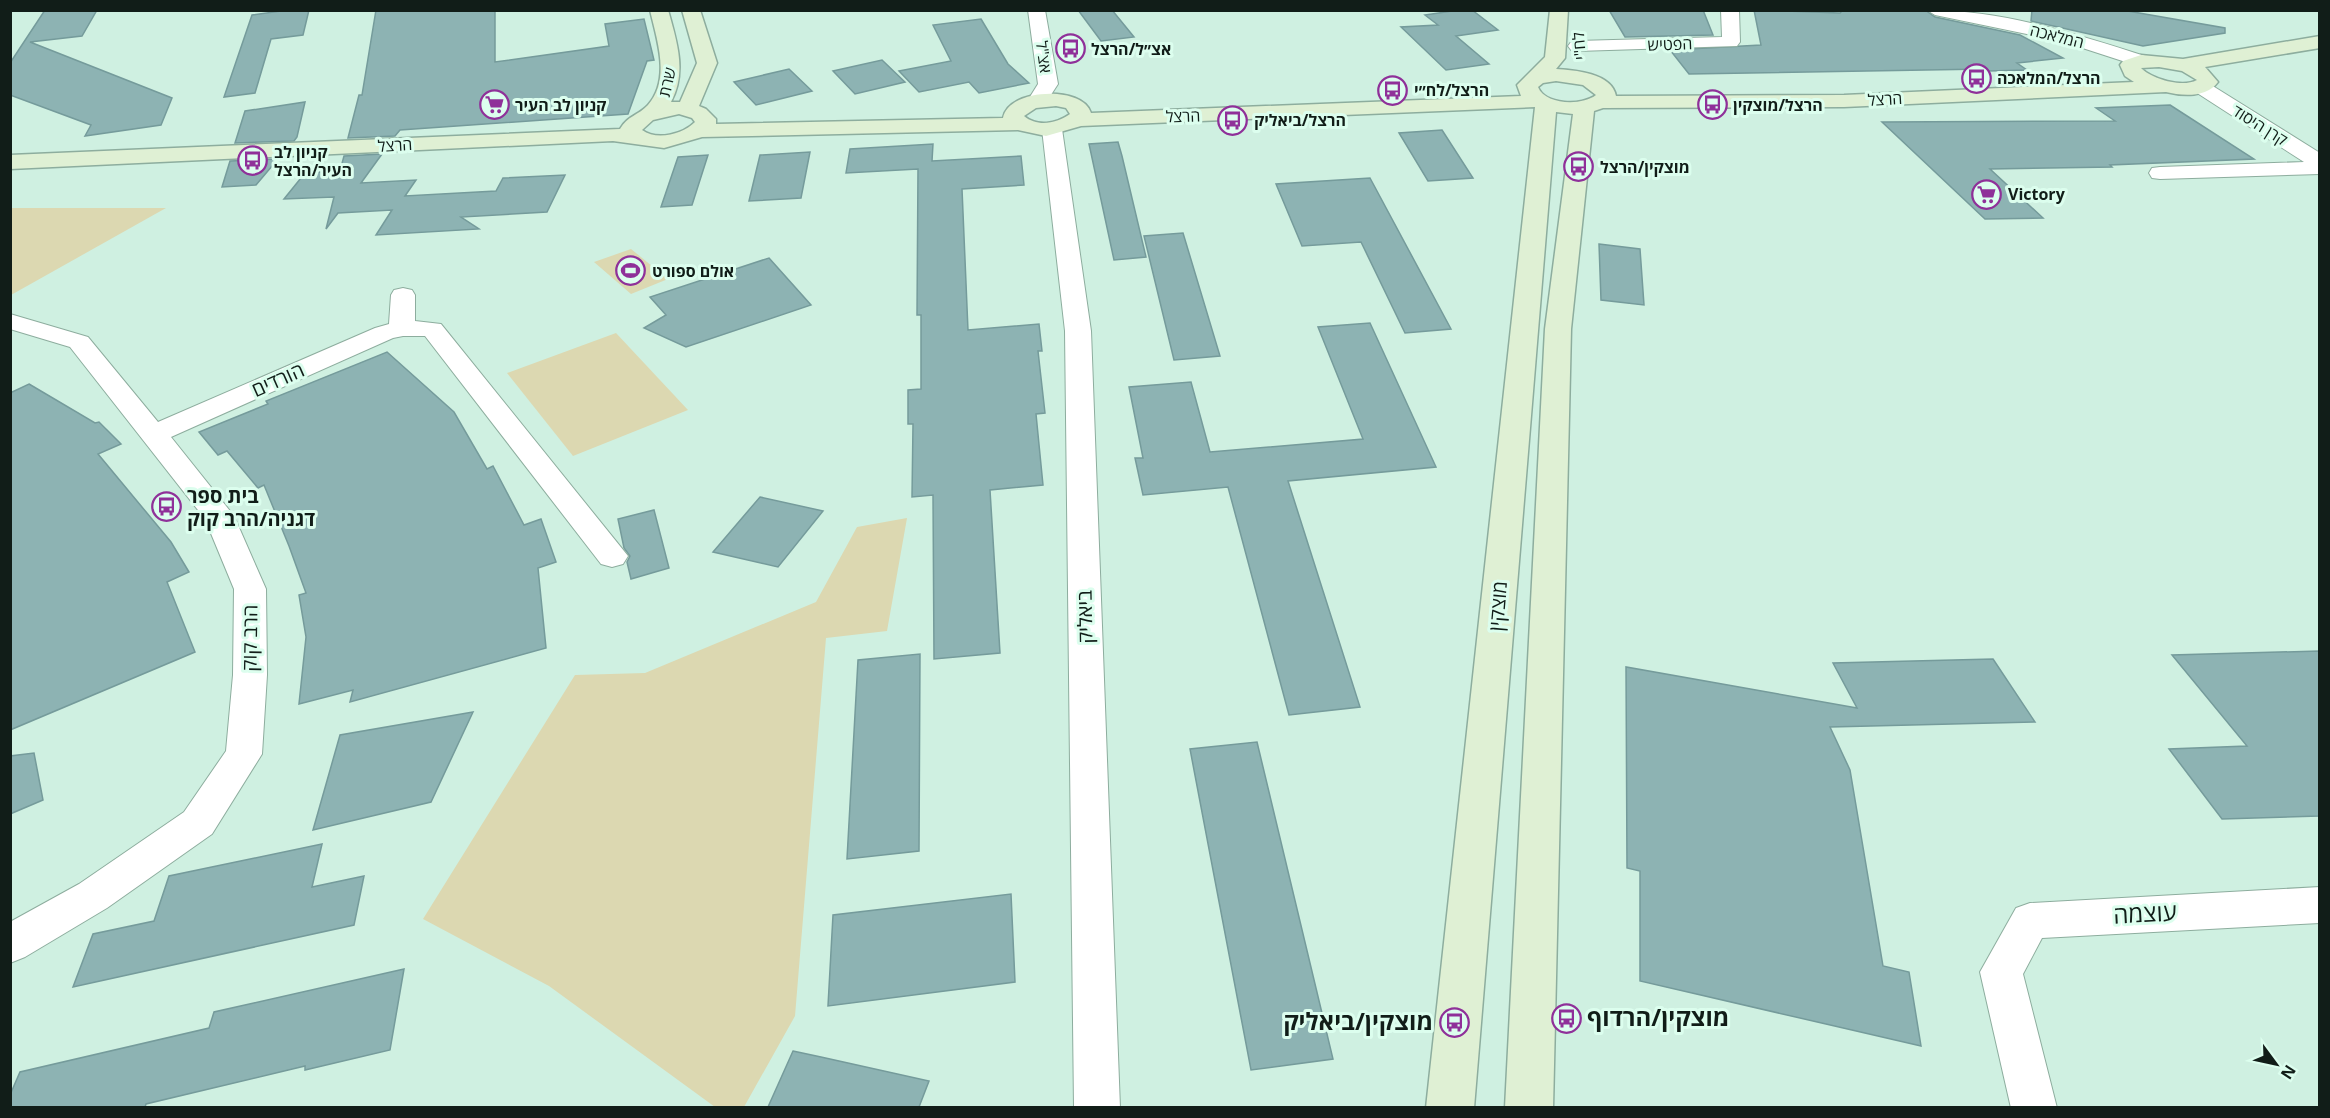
<svg xmlns="http://www.w3.org/2000/svg" width="2330" height="1118" font-family="'Open Sans','Noto Sans Hebrew',sans-serif">
<style>
.green{fill:#dcd8b1}
.building{fill:#8db3b3;stroke:#759b9b;stroke-width:1.5}
.lines{fill:none;stroke-linecap:round;stroke-linejoin:round}
.street-casing{stroke:#8dad9e;stroke-width:2}
.secondary-casing{stroke:#8dad9e;stroke-width:3}
.street{fill:#fff;fill-rule:evenodd}
.secondary{fill:#dff0d4;fill-rule:evenodd}
.labels{text-anchor:middle;stroke-width:6;stroke-linejoin:round;paint-order:stroke}
.far-street-label{font-size:16px;fill:#111d18;stroke:#dcfeee}
.far-poi-label{font-size:16px;font-weight:bold;fill:#111d18;stroke:#dcfeee;text-anchor:start}
.street-label{font-size:20px;fill:#111d18;stroke:#dcfeee}
.poi-label{font-size:20px;font-weight:bold;fill:#111d18;stroke:#dcfeee;text-anchor:start}
.near-street-label{font-size:24px;fill:#111d18;stroke:#dcfeee}
.near-poi-label{font-size:24px;font-weight:bold;fill:#111d18;stroke:#dcfeee;text-anchor:start}
</style>
<rect width="100%" height="100%" fill="#cff0e1"/>
<g class="green">
<polygon points="11,208 166,208 11,295"/>
<polygon points="631,249 668,279 631,294 594,262"/>
<polygon points="616,333 688,410 573,456 507,373"/>
<polygon points="907,518 887,631 826,638 795,1016 744,1107 715,1107 549,986 423,919 575,675 645,673 816,602 857,527"/>
</g>
<g class="building">
<polygon points="45,10 97,10 82,36 30,42 172,98 161,125 85,136 91,125 10,95 10,63"/>
<polygon points="288,10 309,10 303,35 271,39 255,93 224,97 252,15"/>
<polygon points="376,10 495,10 495,62 609,46 605,24 644,19 654,60 647,61 628,114 400,130 395,136 348,138 359,95 362,95"/>
<polygon points="1078,10 1112,10 1134,37 1101,41"/>
<polygon points="1459,10 1472,10 1498,30 1456,36 1489,64 1446,70 1401,27 1438,25 1425,15"/>
<polygon points="1609,10 1703,10 1713,35 1625,37"/>
<polygon points="1754,10 1840,13 1843,10 1925,10 1935,17 2020,35 2063,58 2017,63 2027,70 1988,71 1985,69 1689,74 1670,50 1761,45"/>
<polygon points="2032,10 2122,10 2225,28 2225,33 2143,46 2031,21"/>
<polygon points="981,19 1008,64 1029,83 979,93 969,82 919,92 899,71 951,61 933,25"/>
<polygon points="882,60 905,82 855,94 833,71"/>
<polygon points="789,69 812,91 756,105 734,82"/>
<polygon points="305,102 297,137 294,141 235,143 245,111"/>
<polygon points="2170,105 2254,159 2110,165 2112,167 1990,169 2043,218 1985,219 1882,122 2115,121 2096,108"/>
<polygon points="1442,130 1473,178 1428,181 1399,133"/>
<polygon points="1118,142 1122,156 1146,257 1114,260 1089,144"/>
<polygon points="933,144 932,161 1021,156 1024,185 962,189 968,330 1039,324 1042,351 1038,351 1045,413 1036,414 1043,485 990,490 1000,653 934,659 933,495 912,497 913,424 908,424 908,390 921,389 921,315 917,315 918,169 846,173 850,149"/>
<polygon points="810,152 801,198 749,201 760,155"/>
<polygon points="382,154 361,183 416,180 405,196 496,191 503,178 565,175 547,212 461,217 479,229 376,235 392,210 338,213 326,229 334,197 284,199 305,173 340,171 344,156"/>
<polygon points="708,155 692,205 661,207 678,157"/>
<polygon points="278,159 256,185 222,187 230,161"/>
<polygon points="1370,178 1451,329 1405,333 1361,242 1302,246 1276,184"/>
<polygon points="1183,233 1220,356 1174,360 1144,236"/>
<polygon points="1599,244 1640,249 1644,305 1601,300"/>
<polygon points="769,258 811,305 686,347 644,328 666,315 650,297"/>
<polygon points="1370,323 1436,467 1288,481 1360,707 1289,715 1228,487 1143,495 1135,458 1143,458 1129,387 1191,382 1210,452 1363,439 1318,327"/>
<polygon points="387,352 454,412 487,469 493,466 524,525 541,519 556,562 538,568 546,648 350,702 353,690 299,704 306,637 299,595 306,593 289,546 264,485 258,488 227,451 218,455 199,432 268,404 266,401"/>
<polygon points="29,384 95,423 99,422 121,444 98,454 171,542 189,572 167,582 195,652 10,730 10,393"/>
<polygon points="760,497 823,511 778,567 713,552"/>
<polygon points="654,510 669,568 631,579 627,562 630,556 624,548 618,519"/>
<polygon points="2319,651 2319,816 2222,819 2169,749 2247,746 2172,655"/>
<polygon points="920,654 919,851 847,859 858,660"/>
<polygon points="1993,659 2035,722 1830,727 1850,770 1883,966 1909,972 1921,1046 1640,981 1640,871 1627,868 1626,667 1857,708 1833,663"/>
<polygon points="473,712 431,802 313,830 340,735"/>
<polygon points="1257,742 1333,1059 1251,1070 1190,749"/>
<polygon points="34,753 43,800 10,814 10,756"/>
<polygon points="322,844 312,887 364,876 354,925 73,987 93,934 154,921 169,876"/>
<polygon points="1011,894 1015,982 828,1006 833,915"/>
<polygon points="404,969 390,1050 305,1070 305,1066 146,1104 145,1107 10,1107 10,1095 20,1072 209,1028 214,1012"/>
<polygon points="793,1051 821,1057 929,1081 919,1107 768,1107"/>
</g>
<g class="lines">
<defs>
<g id="street">
<polygon points="1028,10 1045,10 1058,84 1045,104 1031,104 1028,100 1038,84"/>
<polygon points="1721,10 1739,10 1740,42 1737,46 1577,51 1571,50 1568,46 1571,42 1577,41 1722,37"/>
<path d="M 1927,10 C 2003,10 2076,34 2148,57 L 2150,61 L 2148,65 L 2141,67 L 2061,41 L 1935,15 Z"/>
<polygon points="2201,81 2208,83 2320,153 2320,174 2160,179 2152,178 2149,173 2152,168 2160,167 2304,162 2194,91 2191,87 2194,83"/>
<polygon points="1052,123 1059,125 1062,129 1091,331 1120,1108 1074,1108 1065,331 1042,129 1045,125"/>
<polygon points="403,288 412,290 415,295 415,321 441,324 628,556 623,564 612,567 601,564 425,336 403,336 393,338 171,437 234,516 266,589 267,675 262,754 212,834 107,908 25,957 10,963 10,922 79,884 184,812 226,751 233,675 234,589 205,519 70,347 10,329 10,314 88,337 158,422 375,328 389,324 391,295 394,290"/>
<polygon points="2320,887 2320,923 2042,938 2023,974 2057,1108 2011,1108 1980,972 2016,908 2030,903"/>
</g>
<path id="secondary" d="M 650,10 L 668,10 C 677,42 687,72 671,102 L 680,102 L 697,63 L 682,10 L 700,10 L 717,63 L 699,106 L 706,109 L 716,119 L 716,124 L 1003,118 C 1008,88 1083,85 1091,113 L 1521,96 L 1517,85 L 1545,57 L 1550,10 L 1568,10 L 1565,58 L 1556,69 C 1574,70 1612,73 1616,96 L 1844,95 L 2134,82 L 2125,76 L 2120,65 L 2123,61 L 2141,55 L 2183,59 L 2320,36 L 2320,48 L 2205,67 L 2218,82 C 2207,98 2182,96 2166,92 L 1844,107 L 1603,108 L 1594,111 L 1571,329 L 1553,1108 L 1505,1108 L 1545,329 L 1573,114 L 1556,112 L 1474,1108 L 1426,1108 L 1535,107 L 1081,126 L 1046,136 L 1018,130 L 702,137 L 664,148 L 613,141 L 10,169 L 10,155 L 620,129 C 627,116 639,115 648,105 C 671,79 657,40 650,10 ZM 2159,67 L 2182,71 L 2197,80 C 2182,88 2152,79 2141,68 ZM 1556,81 L 1583,85 L 1596,95 C 1582,106 1545,105 1538,87 L 1543,83 ZM 1056,106 L 1066,108 L 1070,114 C 1056,124 1037,127 1024,116 L 1036,108 ZM 679,114 L 692,118 L 695,122 C 683,134 657,141 642,130 L 653,120 Z"/>
</defs>
<use href="#street" class="street-casing"/>
<use href="#secondary" class="secondary-casing"/>
<use href="#street" class="street"/>
<use href="#secondary" class="secondary"/>
</g>
<defs>
<symbol id="bus-ring" viewBox="-11 -11 22 22"><circle r="9.5" fill="#dcfeee" stroke="#8f3099" stroke-width="1.5"/><path d="M-5-6H5V4H4V6H2V4H-2V6H-4V4H-5ZM-3.5-4V0h7V-4ZM-3.5 1.2v1.5H-2V1.2ZM2 1.2v1.5H3.5V1.2Z" fill="#8f3099"/></symbol>
<symbol id="supermarket-ring" viewBox="-11 -11 22 22"><circle r="9.5" fill="#dcfeee" stroke="#8f3099" stroke-width="1.5"/><path d="M-6-5.5h2.5l.6 2H6L4.5 2H-2.5L-4.4-4H-6ZM-1.5 3.2a1.3 1.3 0 1 0 .1 0ZM3 3.2a1.3 1.3 0 1 0 .1 0Z" fill="#8f3099"/></symbol>
<symbol id="stadium-ring" viewBox="-11 -11 22 22"><circle r="9.5" fill="#dcfeee" stroke="#8f3099" stroke-width="1.5"/><path d="M0-5a6.5 5 0 1 0 0 10a6.5 5 0 1 0 0-10ZM-3.5-1.8h7v3.6h-7Z" fill="#8f3099"/></symbol>
</defs>
<g fill-rule="evenodd">
<use href="#bus-ring" x="1054" y="32" width="33" height="33"/>
<use href="#bus-ring" x="1960" y="62" width="33" height="33"/>
<use href="#bus-ring" x="1376" y="74" width="33" height="33"/>
<use href="#supermarket-ring" x="478" y="88" width="33" height="33"/>
<use href="#bus-ring" x="1696" y="88" width="33" height="33"/>
<use href="#bus-ring" x="1216" y="104" width="33" height="33"/>
<use href="#bus-ring" x="236" y="144" width="33" height="33"/>
<use href="#bus-ring" x="1562" y="150" width="33" height="33"/>
<use href="#supermarket-ring" x="1970" y="178" width="33" height="33"/>
<use href="#stadium-ring" x="614" y="254" width="33" height="33"/>
<use href="#bus-ring" x="150" y="490" width="33" height="33"/>
<use href="#bus-ring" x="1550" y="1002" width="33" height="33"/>
<use href="#bus-ring" x="1438" y="1006" width="33" height="33"/>
</g>
<g class="labels">
<g class="far-street-label">
<text transform="translate(2057 36) rotate(14)" y="6">המלאכה</text>
<text transform="translate(1670 44) rotate(-2)" y="6">הפטיש</text>
<text transform="translate(1579 46) rotate(-95)" y="6">לח"י</text>
<text transform="translate(1044 57) rotate(82)" y="6">אצ"ל</text>
<text transform="translate(667 82) rotate(-77)" y="6">שרת</text>
<text transform="translate(1885 99) rotate(-3)" y="6">הרצל</text>
<text transform="translate(1183 116) rotate(-2)" y="6">הרצל</text>
<text transform="translate(2260 125) rotate(32)" y="6">קרן היסוד</text>
<text transform="translate(395 145) rotate(-3)" y="6">הרצל</text>
</g>
<g class="far-poi-label">
<text x="1091" y="55">אצ״ל/הרצל</text>
<text x="1997" y="84">הרצל/המלאכה</text>
<text x="1414" y="96">הרצל/לח״י</text>
<text x="515" y="111">קניון לב העיר</text>
<text x="1733" y="111">הרצל/מוצקין</text>
<text x="1254" y="126">הרצל/ביאליק</text>
<text x="274" y="158">קניון לב<tspan x="274" dy="18">העיר/הרצל</tspan></text>
<text x="1600" y="173">מוצקין/הרצל</text>
<text x="2008" y="200">Victory</text>
<text x="652" y="277">אולם ספורט</text>
</g>
<g class="street-label">
<text transform="translate(278 380) rotate(-24)" y="7">הורדים</text>
<text transform="translate(1498 606) rotate(-85)" y="7">מוצקין</text>
<text transform="translate(1085 617) rotate(-91)" y="7">ביאליק</text>
<text transform="translate(250 638) rotate(-89)" y="7">הרב קוק</text>
</g>
<g class="poi-label">
<text x="187" y="503">בית ספר<tspan x="187" dy="23">דגניה/הרב קוק</tspan></text>
</g>
<g class="near-street-label">
<text transform="translate(2145 914) rotate(-3)" y="8">עוצמה</text>
</g>
<g class="near-poi-label">
<text x="1587" y="1026">מוצקין/הרדוף</text>
<text x="1433" y="1030" text-anchor="end">מוצקין/ביאליק</text>
</g>
</g>
<rect width="2330" height="1118" fill="none" stroke="#111d18" stroke-width="24"/>
<g transform="translate(2276 1064) rotate(123)" stroke="#dcfeee" stroke-width="4.5" paint-order="stroke">
<path d="M0-4.5L10 22L0 15L-10 22Z" fill="#111d18"/>
<text y="-9" font-size="16" font-weight="bold" text-anchor="middle" fill="#111d18">N</text>
</g>
</svg>
